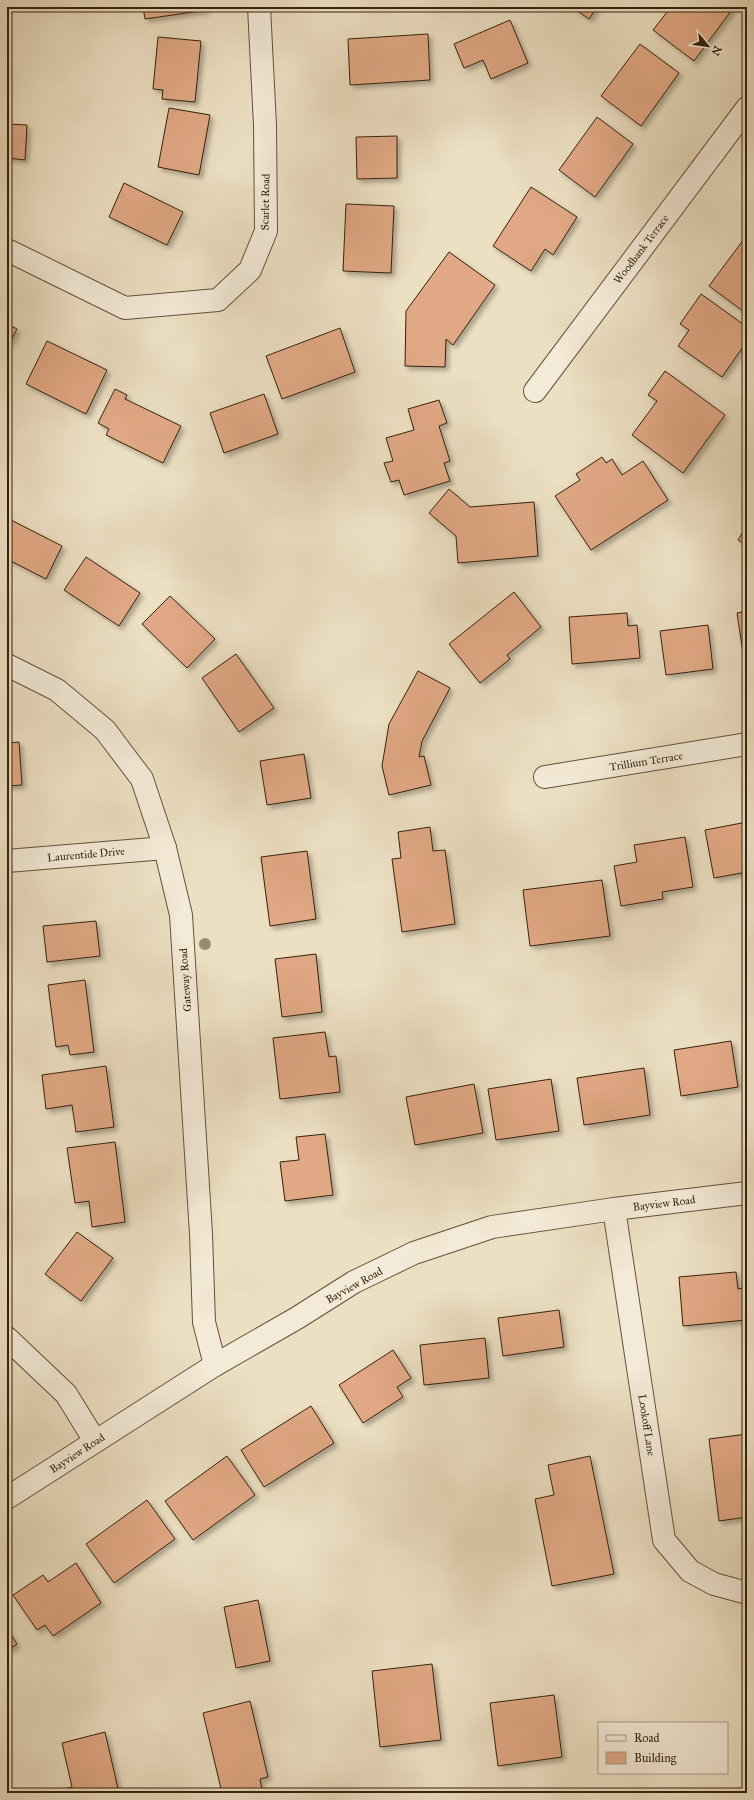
<svg xmlns="http://www.w3.org/2000/svg" width="754" height="1800" font-family="'IM FELL Great Primer',serif">
<style>
.building{fill:#e0a884;stroke:#35220d;filter:url(#shadow)}
.lines{fill:none;stroke-linecap:round;stroke-linejoin:round}
.minor-casing{stroke:#63513a;stroke-width:24}
.tertiary-casing{stroke:#63513a;stroke-width:24}
.minor{stroke:#f3ead7;stroke-width:22}
.tertiary{stroke:#f3ead7;stroke-width:22}
.tree{fill:#998d71}
.labels{text-anchor:middle;stroke-width:4;stroke-linejoin:round;paint-order:stroke}
.street-label{font-size:11px;fill:#35220d;stroke:#f3ead7}
</style>
<defs>
<filter id="shadow"><feDropShadow dx="3.5" dy="3.5" stdDeviation="2" flood-color="#0004"/></filter>
</defs>
<rect width="100%" height="100%" fill="#ecdfc2"/>
<filter id="stains"><feTurbulence type="fractalNoise" baseFrequency=".005" numOctaves="4"/><feColorMatrix values="0 0 0 0 .2 0 0 0 0 .09 0 0 0 0 .02 0 0 0 .5 -.17"/></filter>
<radialGradient id="worn" r=".72"><stop offset=".6" stop-color="#630" stop-opacity="0"/><stop offset="1" stop-color="#630" stop-opacity=".3"/></radialGradient>
<g class="building">
<polygon points="143,7 206,7 207,10 145,19"/>
<polygon points="572,7 597,7 589,19"/>
<polygon points="671,7 734,7 694,61 653,30"/>
<polygon points="510,20 528,63 491,79 483,60 464,68 454,44"/>
<polygon points="428,34 430,80 350,85 348,39"/>
<polygon points="158,37 201,41 195,102 162,99 163,90 153,89"/>
<polygon points="640,44 679,73 641,126 601,96"/>
<polygon points="169,108 210,115 199,175 158,167"/>
<polygon points="597,117 633,144 595,197 559,170"/>
<polygon points="7,124 27,125 25,160 7,158"/>
<polygon points="397,136 397,178 357,179 356,137"/>
<polygon points="124,183 183,212 167,245 109,217"/>
<polygon points="531,187 577,217 553,255 545,249 531,271 493,246"/>
<polygon points="346,204 394,206 391,273 343,271"/>
<polygon points="747,235 747,314 709,286"/>
<polygon points="449,252 495,285 453,345 446,339 445,367 405,366 406,311"/>
<polygon points="701,294 747,327 747,341 722,377 678,346 689,330 680,324"/>
<polygon points="7,324 17,329 7,348"/>
<polygon points="340,328 355,372 282,399 266,356"/>
<polygon points="47,341 107,370 86,414 26,384"/>
<polygon points="665,371 725,415 683,473 632,435 657,401 648,395"/>
<polygon points="115,389 127,395 125,399 181,426 163,463 106,435 109,429 98,423"/>
<polygon points="264,394 278,434 224,453 210,413"/>
<polygon points="439,400 447,423 439,426 450,461 444,463 450,481 404,495 399,480 391,482 384,463 393,461 386,438 414,430 408,409"/>
<polygon points="602,457 606,463 612,459 622,475 643,461 668,500 591,550 555,496 580,480 576,474"/>
<polygon points="449,489 470,507 534,502 538,556 458,563 456,536 429,513"/>
<polygon points="7,518 62,546 46,579 7,559"/>
<polygon points="747,525 747,546 738,540"/>
<polygon points="86,557 140,593 119,626 64,590"/>
<polygon points="514,592 541,627 507,655 510,659 480,683 449,644"/>
<polygon points="170,596 215,639 187,668 142,624"/>
<polygon points="747,611 747,680 737,613"/>
<polygon points="627,613 628,626 637,625 640,658 572,664 569,617"/>
<polygon points="708,625 713,669 666,675 660,631"/>
<polygon points="236,654 274,708 239,732 202,678"/>
<polygon points="418,671 450,688 422,741 419,757 424,756 431,785 389,795 382,766 389,724"/>
<polygon points="19,742 22,785 7,786 7,743"/>
<polygon points="304,754 311,798 267,805 260,761"/>
<polygon points="747,822 747,872 714,878 705,830"/>
<polygon points="430,827 433,851 445,850 455,924 402,932 392,859 401,858 398,832"/>
<polygon points="685,837 693,887 662,892 663,899 621,906 614,866 637,862 634,845"/>
<polygon points="307,851 316,919 270,926 261,857"/>
<polygon points="602,880 610,936 530,946 523,890"/>
<polygon points="96,921 100,956 47,962 43,926"/>
<polygon points="316,954 322,1012 282,1017 275,959"/>
<polygon points="85,980 94,1052 70,1055 68,1045 56,1047 48,985"/>
<polygon points="325,1032 329,1057 336,1056 340,1092 280,1099 273,1038"/>
<polygon points="731,1041 738,1087 681,1096 674,1050"/>
<polygon points="106,1066 114,1127 76,1132 72,1105 46,1109 42,1075"/>
<polygon points="644,1068 650,1115 584,1125 577,1078"/>
<polygon points="551,1079 559,1131 496,1140 488,1089"/>
<polygon points="474,1084 483,1133 415,1145 406,1097"/>
<polygon points="325,1134 333,1195 285,1201 280,1162 299,1160 296,1137"/>
<polygon points="115,1142 125,1222 92,1227 89,1201 75,1203 67,1148"/>
<polygon points="77,1232 113,1258 81,1301 45,1274"/>
<polygon points="736,1272 738,1289 744,1288 746,1320 683,1326 679,1277"/>
<polygon points="559,1310 564,1347 503,1356 498,1318"/>
<polygon points="485,1338 489,1378 424,1385 420,1345"/>
<polygon points="393,1350 411,1378 397,1387 403,1397 363,1423 339,1385"/>
<polygon points="311,1406 334,1443 264,1487 241,1450"/>
<polygon points="747,1434 747,1517 719,1521 709,1439"/>
<polygon points="227,1456 255,1495 193,1540 165,1501"/>
<polygon points="590,1456 614,1574 552,1586 535,1499 554,1495 548,1465"/>
<polygon points="147,1500 175,1539 114,1583 86,1544"/>
<polygon points="76,1563 101,1603 53,1636 45,1625 37,1630 13,1595 43,1575 48,1582"/>
<polygon points="258,1600 270,1661 236,1668 224,1607"/>
<polygon points="7,1629 17,1644 7,1651"/>
<polygon points="432,1664 441,1740 380,1747 372,1671"/>
<polygon points="554,1695 562,1757 498,1766 490,1703"/>
<polygon points="250,1701 268,1777 260,1779 262,1790 248,1793 222,1793 203,1713"/>
<polygon points="105,1732 119,1793 65,1793 64,1789 72,1787 62,1743"/>
</g>
<g class="lines">
<defs>
<g id="minor">
<polyline points="7,250 125,308 218,300 250,270 266,231 265,125 259,7"/>
<polyline points="535,391 747,108"/>
<polyline points="7,665 57,690 105,730 142,779 165,848 181,915 201,1234 204,1322 215,1365"/>
<polyline points="545,777 747,744"/>
<polyline points="7,861 165,848"/>
<polyline points="614,1209 664,1540 690,1571 714,1584 747,1593"/>
<polyline points="7,1338 66,1394 95,1441"/>
</g>
<polyline id="tertiary" points="7,1498 215,1365 297,1318 354,1282 414,1253 492,1227 614,1209 747,1193"/>
</defs>
<use href="#minor" class="minor-casing"/>
<use href="#tertiary" class="tertiary-casing"/>
<use href="#minor" class="minor"/>
<use href="#tertiary" class="tertiary"/>
</g>
<circle class="tree" cx="205" cy="944" r="6"/>
<g class="labels">
<g class="street-label">
<text transform="translate(265 202) rotate(-89)" y="4">Scarlet Road</text>
<text transform="translate(641 249) rotate(-53)" y="4">Woodbank Terrace</text>
<text transform="translate(646 761) rotate(-9)" y="4">Trillium Terrace</text>
<text transform="translate(86 854) rotate(-5)" y="4">Laurentide Drive</text>
<text transform="translate(185 980) rotate(-94)" y="4">Gateway Road</text>
<text transform="translate(664 1203) rotate(-7)" y="4">Bayview Road</text>
<text transform="translate(354 1285) rotate(-29)" y="4">Bayview Road</text>
<text transform="translate(647 1425) rotate(81)" y="4">Lookoff Lane</text>
<text transform="translate(77 1453) rotate(-33)" y="4">Bayview Road</text>
</g>
</g>
<rect width="754" height="1800" fill="none" stroke="#ecdfc2" stroke-width="24"/>
<rect x="8" y="8" width="738" height="1784" fill="none" stroke="#35220d" stroke-width="2"/>
<rect x="12" y="12" width="730" height="1776" fill="none" stroke="#35220d"/>
<rect x="598" y="1722" width="130" height="52" fill="#f3ead7" stroke="#a79a86"/>
<rect x="606" y="1735" width="20" height="6" fill="#f3ead7" stroke="#a79a86"/>
<text x="634" y="1742" font-size="12" fill="#35220d">Road</text>
<rect x="606" y="1752" width="20" height="12" fill="#e0a884" stroke="#a79a86"/>
<text x="634" y="1762" font-size="12" fill="#35220d">Building</text>
<g transform="translate(708 46) rotate(119)" stroke="#f3ead7" stroke-width="3" paint-order="stroke">
<path d="M0-3L7 15L0 10L-7 15Z" fill="#35220d"/>
<text y="-6" font-size="11" font-weight="bold" text-anchor="middle" fill="#35220d">N</text>
</g>
<rect width="100%" height="100%" filter="url(#stains)"/>
<rect width="100%" height="100%" fill="url(#worn)"/>
</svg>
